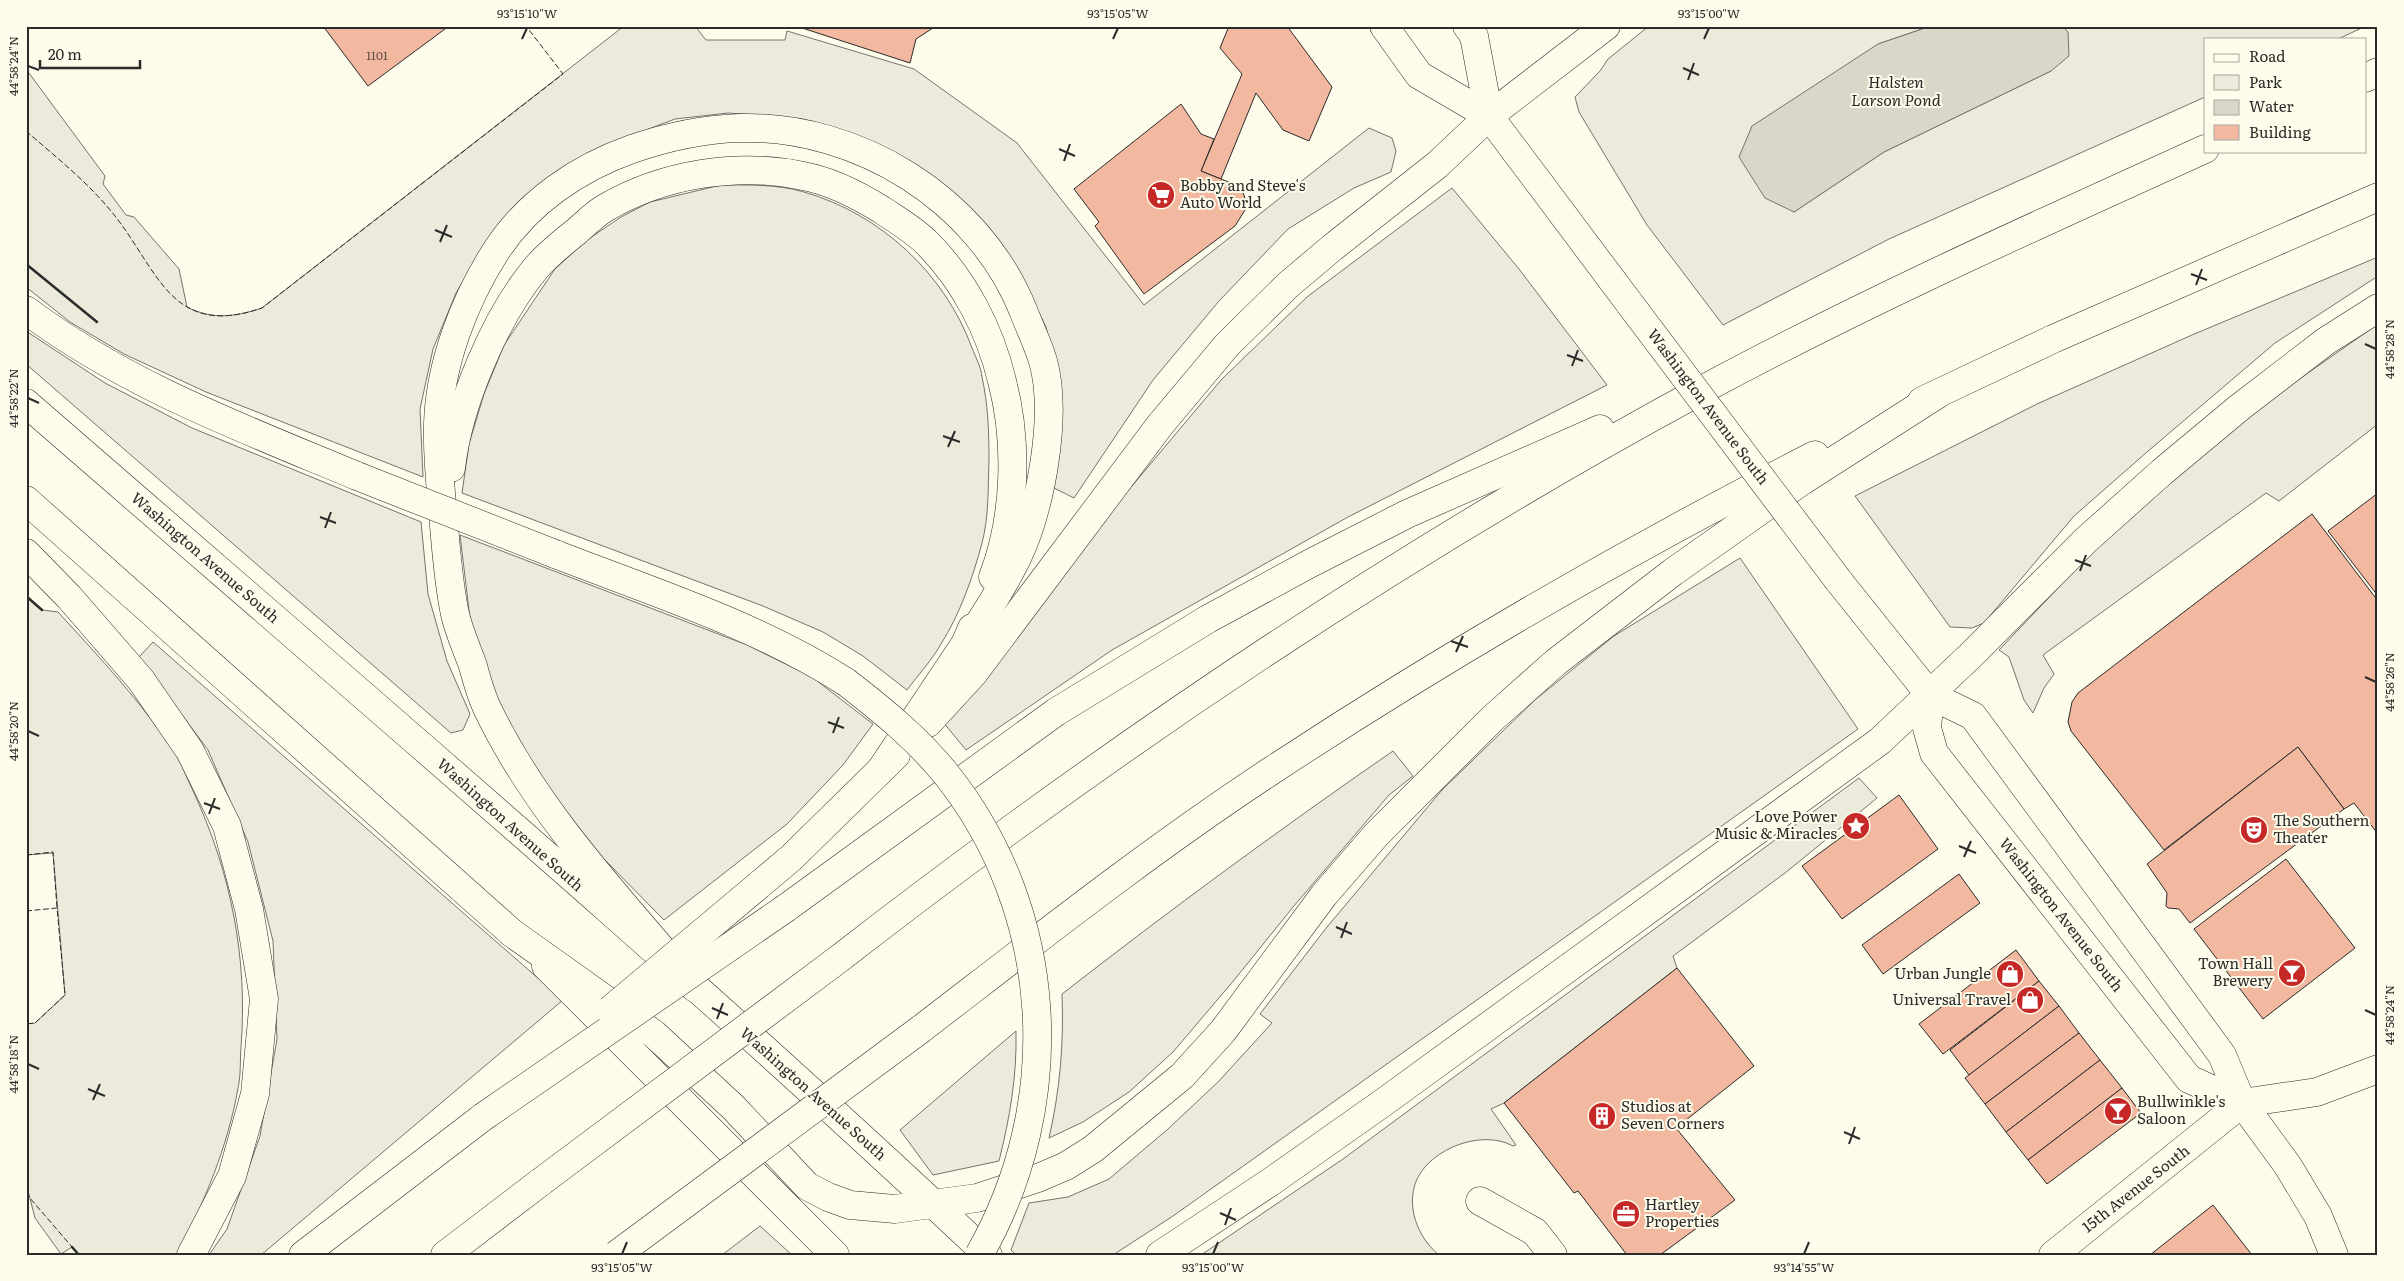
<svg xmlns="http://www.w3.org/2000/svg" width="2404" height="1281" font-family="Literata,serif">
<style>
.green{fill:#ecebdb;stroke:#74746e}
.water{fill:#d8d7c9;stroke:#74746e}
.building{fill:#f2b8a0;stroke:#2b2b2b}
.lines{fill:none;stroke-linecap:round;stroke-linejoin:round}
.minor-casing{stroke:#2b2b2b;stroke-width:29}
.tertiary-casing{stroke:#2b2b2b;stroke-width:29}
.secondary-casing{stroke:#2b2b2b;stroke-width:29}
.primary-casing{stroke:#2b2b2b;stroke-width:29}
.motorway-casing{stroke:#2b2b2b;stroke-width:29}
.minor{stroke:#fdfbea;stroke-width:28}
.tertiary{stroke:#fdfbea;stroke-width:28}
.secondary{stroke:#fdfbea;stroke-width:28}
.primary{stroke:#fdfbea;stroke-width:28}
.motorway{stroke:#fdfbea;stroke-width:28}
.primary-bridge-casing{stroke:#2b2b2b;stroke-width:29;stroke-linecap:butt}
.motorway-bridge-casing{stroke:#2b2b2b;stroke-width:29;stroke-linecap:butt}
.primary-bridge{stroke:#fdfbea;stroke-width:28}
.motorway-bridge{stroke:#fdfbea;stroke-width:28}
.fence{stroke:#2b2b2b;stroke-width:1;stroke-dasharray:6 2.5;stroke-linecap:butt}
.wall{stroke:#2b2b2b;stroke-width:2.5}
.ticks{fill:none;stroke:#2b2b2b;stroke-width:2}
.labels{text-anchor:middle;stroke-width:4;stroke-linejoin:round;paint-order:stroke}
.number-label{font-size:12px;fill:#5d4e48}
.poi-label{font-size:15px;fill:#2b2b2b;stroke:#fdfbea;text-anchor:start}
.street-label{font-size:15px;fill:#2b2b2b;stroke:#fdfbea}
.water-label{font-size:16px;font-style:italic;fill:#2b2b2b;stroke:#fdfbea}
.neatline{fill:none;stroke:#2b2b2b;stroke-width:2}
.ticks-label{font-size:12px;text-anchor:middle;fill:#2b2b2b}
</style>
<rect width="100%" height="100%" fill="#fdfbea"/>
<g class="green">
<path d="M 624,26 L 695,26 L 706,40 L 785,40 L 787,31 L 914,69 L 1017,143 L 1144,305 L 1369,128 L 1392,138 L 1396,151 L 1391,172 L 1354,188 L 1288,229 L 1219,301 L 1153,380 L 1074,498 L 1054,488 L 1057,375 L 1046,327 L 1023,280 L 996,240 L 780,117 L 728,113 L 675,119 L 630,136 L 488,239 L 456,293 L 433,349 L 420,409 L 423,477 L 206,392 L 124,354 L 70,322 L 26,287 L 26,69 L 105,176 L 103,184 L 126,215 L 134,217 L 179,269 L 187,307 C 213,320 234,317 262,308 Z"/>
<polygon points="1649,26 1931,26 1878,44 1794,212 1884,152 2051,71 2068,32 2062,26 2366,26 2338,39 2205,39 2205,97 1889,239 1723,325 1647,225 1579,112 1575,97 1600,71 1608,59"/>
<path d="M 721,185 C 749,185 777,184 804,192 C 881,214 945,274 972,348 C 976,358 981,367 982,377 C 988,404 989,432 989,460 C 988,486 989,517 982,543 C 973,577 960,614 941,644 C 932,660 918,675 907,690 L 863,656 L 823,632 L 763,606 L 462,493 L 469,444 L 484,394 L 504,345 L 555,269 L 587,240 L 621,217 L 650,202 Z"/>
<polygon points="1452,188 1519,269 1607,385 1348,517 1112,650 966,750 943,722 1100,524 1221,380 1307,297"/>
<polygon points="2378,257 2378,276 2275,343 2147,452 2074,516 1984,623 1972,628 1950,627 1855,496 2037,404 2192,335"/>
<polygon points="2378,324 2378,424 2279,501 2266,493 2043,655 2054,674 2044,688 2033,713 2024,700 2009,657 1999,650 2121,522 2252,412"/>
<polygon points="26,331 105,383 192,428 421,522 428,594 447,661 470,714 463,730 451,733 26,364"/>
<polygon points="460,535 747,645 812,677 873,724 843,765 787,824 664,920 602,857 560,804 520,744 492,693 471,627"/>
<polygon points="1740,558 1858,729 1173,1216 1113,1255 1016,1255 1011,1250 1029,1203 1068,1197 1109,1179 1168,1129 1218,1082 1272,1023 1260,1014 1327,927 1442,790 1536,699 1614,636"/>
<path d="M 26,596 L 42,610 L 58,612 C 100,658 142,702 176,755 C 183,767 188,781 194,793 C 231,873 248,959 241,1047 C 240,1060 241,1075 238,1088 C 228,1146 204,1203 177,1255 L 79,1255 L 72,1247 L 61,1254 L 35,1218 L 26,1183 L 26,1024 L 35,1023 L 65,995 L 53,853 L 26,855 Z"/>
<polygon points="153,642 563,1000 261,1255 209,1255 227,1229 260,1136 277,1039 273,941 248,842 208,750 139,657"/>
<path d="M 1393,751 L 1413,776 L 1389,795 L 1293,907 L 1235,979 L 1173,1052 L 1129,1092 L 1083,1122 L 1049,1138 C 1060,1090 1064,1043 1062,994 C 1170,910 1280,829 1393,751 Z"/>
<path d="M 1859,778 L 1877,798 L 1785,873 L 1673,956 L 1677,968 L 1504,1103 L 1491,1109 L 1516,1145 L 1513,1146 C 1482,1129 1432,1148 1417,1179 C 1405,1206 1418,1238 1439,1255 L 1201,1255 L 1343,1159 Z"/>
<path d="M 1016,1031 C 1017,1076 1010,1117 999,1161 L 933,1175 L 900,1130 Z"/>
<polygon points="760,1226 792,1255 722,1255"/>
</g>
<polygon class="water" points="1931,26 2062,26 2068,32 2069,56 2051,71 1884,152 1794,212 1765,198 1739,157 1752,126 1878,44"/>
<g class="building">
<polygon points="323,26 449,26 368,86"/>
<polygon points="796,26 936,26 916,39 910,63"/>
<polygon points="1229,26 1287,26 1332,87 1309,141 1283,130 1256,93 1221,179 1201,171 1242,74 1220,48"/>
<polygon points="1181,104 1201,134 1214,139 1201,171 1241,187 1246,201 1245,210 1235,226 1144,294 1095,226 1099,222 1074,189"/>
<polygon points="2378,493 2378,596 2328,531"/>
<polygon points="2312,514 2378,601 2378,834 2354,803 2344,809 2298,747 2164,850 2071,731 2068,722 2072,702 2078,693"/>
<polygon points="2298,747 2344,809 2190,923 2179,909 2168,908 2166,906 2167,893 2147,864"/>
<polygon points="1899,795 1938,849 1842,919 1802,866"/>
<polygon points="2286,859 2355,948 2263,1019 2194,929"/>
<polygon points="1959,874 1980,903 1883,974 1862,945"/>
<polygon points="2016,950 2039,981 1943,1054 1919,1024"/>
<polygon points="1677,968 1754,1066 1676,1128 1735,1200 1660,1255 1627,1255 1578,1191 1574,1193 1504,1103"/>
<polygon points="2039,981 2059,1006 1969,1075 1950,1050"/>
<polygon points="2059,1006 2079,1033 1985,1104 1965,1078"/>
<polygon points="2079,1033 2100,1060 2006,1132 1985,1104"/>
<polygon points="2100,1060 2122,1088 2028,1160 2006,1132"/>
<polygon points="2122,1088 2141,1113 2047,1184 2028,1160"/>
<polygon points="2213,1205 2252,1255 2150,1255"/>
</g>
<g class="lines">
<defs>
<g id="minor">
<polyline points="1480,1201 1535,1232 1553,1255"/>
<polyline points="2053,1255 2242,1103"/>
</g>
<g id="tertiary">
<polyline points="546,966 835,1255"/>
<polyline points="2242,1103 2317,1092 2378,1069"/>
</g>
<g id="secondary">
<path d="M 26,403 C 349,684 676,961 988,1255"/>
<polyline points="26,500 512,933"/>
<polyline points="2242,1103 2189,1079 1934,753 1927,728 1930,695 1973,716 2222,1055 2242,1103 2288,1166 2318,1216 2334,1255"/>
</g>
<g id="primary">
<polyline points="1384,26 1419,75 1489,116 1630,304"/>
<polyline points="1467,26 1474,36 1489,116"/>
<polyline points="1838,580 1930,695"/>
</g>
<g id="motorway">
<polyline points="2365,78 2378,72"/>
<path d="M 26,310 C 126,385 242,428 357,476"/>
<polyline points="1922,401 2053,339 2378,197"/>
<path d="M 451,468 C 458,405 495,317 536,268 C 547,255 563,242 577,231 C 586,223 595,214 605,208 C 663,174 737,162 803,176 C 831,181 858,195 882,210 C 897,220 914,230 927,243 C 964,280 990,330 1002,381 C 1018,442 1016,517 993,577"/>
<polyline points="26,553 69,597 141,680 190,751 227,826 249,909 264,999 255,1094 232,1176 191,1255"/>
<path d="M 555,554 C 653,592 757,625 846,682"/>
<polyline points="928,723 973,674 1160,425 1227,345 1288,285 1333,247 1437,165 1489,116 1606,26"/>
<polyline points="882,768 965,644 972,628"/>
<polyline points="759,885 791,858 896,755"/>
<polyline points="786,908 1056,712 1208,619 1309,564 1407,514 1600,429"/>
<polyline points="512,933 654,1034 733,1107 807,1186 828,1197 850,1205 895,1209 977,1198 1038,1178 1066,1166 1093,1149 1182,1076 1223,1031 1324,895 1376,835 1493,718 1556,662 1673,572 1802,481 1938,394"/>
<path d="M 840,958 C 1112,747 1397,555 1700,391 C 1865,302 2035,226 2205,149"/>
<path d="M 695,988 C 621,900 538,814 488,710 C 481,696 477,681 473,666 C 467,649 459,632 455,614 C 448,582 446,547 443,514 C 440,484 437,453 438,423 C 440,364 464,301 496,251 C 528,202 578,168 632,149 C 667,137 703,129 740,128 C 858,125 978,199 1023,310 C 1029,326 1038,344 1043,361 C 1058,415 1041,508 1017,558 C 1002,588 984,617 965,644"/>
<path d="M 921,1029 C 1037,940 1152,849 1274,769 C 1449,654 1629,550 1815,455"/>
<polyline points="303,1255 483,1117"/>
<polyline points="445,1255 542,1181"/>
<polyline points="1160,1255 1272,1181 1384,1102 1880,741 1970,656 2086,540 2162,472 2240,407 2326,341 2378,308"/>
</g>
</defs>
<use href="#minor" class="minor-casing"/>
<use href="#tertiary" class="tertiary-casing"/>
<use href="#secondary" class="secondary-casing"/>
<use href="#primary" class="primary-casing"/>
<use href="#motorway" class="motorway-casing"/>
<use href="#minor" class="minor"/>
<use href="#tertiary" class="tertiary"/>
<use href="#secondary" class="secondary"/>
<use href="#primary" class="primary"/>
<use href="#motorway" class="motorway"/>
<defs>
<polyline id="primary-bridge" points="1630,304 1838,580"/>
<g id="motorway-bridge">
<polyline points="357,476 555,554"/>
<path d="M 846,682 C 882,710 917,738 946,774 C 1056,912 1066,1103 979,1255"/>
<polyline points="610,1010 759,885"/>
<polyline points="483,1117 786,908"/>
<polyline points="542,1181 840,958"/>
<polyline points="616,1255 921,1029"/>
</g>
</defs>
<use href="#primary-bridge" class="primary-bridge-casing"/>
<use href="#motorway-bridge" class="motorway-bridge-casing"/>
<use href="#primary-bridge" class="primary-bridge"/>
<use href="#motorway-bridge" class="motorway-bridge"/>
<g class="fence">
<path d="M 26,131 C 56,157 90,184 115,216 C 159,272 172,339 262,308 L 563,74 L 526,26"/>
<polyline points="26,855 53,852 57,908"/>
<polyline points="26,911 57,908 65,995 35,1023 26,1024"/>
<polyline points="26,1183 29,1197 72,1247"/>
</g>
<g class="wall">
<polyline points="26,264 97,322"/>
<polyline points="26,596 42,610"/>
<polyline points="72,1247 79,1255"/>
</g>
</g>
<path class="ticks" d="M 522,39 L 527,28M 1113,39 L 1118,28M 1704,39 L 1709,28M 28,66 L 39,70M 1683,68 L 1699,75M 1688,80 L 1694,63M 1059,149 L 1075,156M 1064,161 L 1070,144M 435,230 L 452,237M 440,242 L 447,225M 2191,274 L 2207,280M 2196,285 L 2202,269M 2365,344 L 2376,349M 1567,355 L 1583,361M 1572,366 L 1578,350M 28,398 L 39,403M 943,436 L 960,442M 948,447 L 955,431M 320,517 L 336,523M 325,528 L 331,512M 2075,560 L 2091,566M 2080,571 L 2086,555M 1451,641 L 1468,647M 1456,652 L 1463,636M 2365,677 L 2376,682M 828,722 L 844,728M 28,731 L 39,736M 833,733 L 839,717M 204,803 L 220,809M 209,814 L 215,798M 1959,846 L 1976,853M 1964,857 L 1971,841M 1336,927 L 1352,934M 1341,938 L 1347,922M 712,1008 L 728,1015M 2365,1010 L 2376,1015M 717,1019 L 723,1003M 28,1064 L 39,1069M 88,1089 L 105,1096M 93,1100 L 100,1084M 1844,1132 L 1860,1139M 1849,1144 L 1855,1127M 1220,1213 L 1236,1220M 1225,1225 L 1231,1208M 622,1254 L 627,1242M 1213,1254 L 1218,1242M 1804,1254 L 1809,1242"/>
<defs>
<symbol id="supermarket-disc" viewBox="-11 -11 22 22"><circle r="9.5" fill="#c62828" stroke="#fdfbea"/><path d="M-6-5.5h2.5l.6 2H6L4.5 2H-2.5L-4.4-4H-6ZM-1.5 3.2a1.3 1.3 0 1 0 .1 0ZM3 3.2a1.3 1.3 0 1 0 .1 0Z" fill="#fff"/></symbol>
<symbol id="sight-disc" viewBox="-11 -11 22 22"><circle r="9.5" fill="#c62828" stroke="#fdfbea"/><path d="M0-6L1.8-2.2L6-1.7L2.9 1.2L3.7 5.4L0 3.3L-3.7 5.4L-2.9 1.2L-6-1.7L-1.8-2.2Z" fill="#fff"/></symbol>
<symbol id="theatre-disc" viewBox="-11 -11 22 22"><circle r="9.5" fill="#c62828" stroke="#fdfbea"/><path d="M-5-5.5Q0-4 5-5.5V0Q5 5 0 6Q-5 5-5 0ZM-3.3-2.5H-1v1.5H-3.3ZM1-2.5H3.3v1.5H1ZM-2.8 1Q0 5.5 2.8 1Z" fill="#fff"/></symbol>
<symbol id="bar-disc" viewBox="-11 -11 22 22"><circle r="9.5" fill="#c62828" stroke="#fdfbea"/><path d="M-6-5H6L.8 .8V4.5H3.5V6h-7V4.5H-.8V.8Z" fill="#fff"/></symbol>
<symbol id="shop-disc" viewBox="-11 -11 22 22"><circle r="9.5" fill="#c62828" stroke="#fdfbea"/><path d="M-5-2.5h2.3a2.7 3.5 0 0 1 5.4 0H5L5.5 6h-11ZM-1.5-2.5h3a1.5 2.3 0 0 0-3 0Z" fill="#fff"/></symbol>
<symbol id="building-disc" viewBox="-11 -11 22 22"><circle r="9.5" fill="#c62828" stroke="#fdfbea"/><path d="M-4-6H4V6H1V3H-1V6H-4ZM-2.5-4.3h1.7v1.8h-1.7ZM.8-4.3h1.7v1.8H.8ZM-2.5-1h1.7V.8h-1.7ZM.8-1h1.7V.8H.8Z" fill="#fff"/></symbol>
<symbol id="office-disc" viewBox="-11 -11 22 22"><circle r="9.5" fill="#c62828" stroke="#fdfbea"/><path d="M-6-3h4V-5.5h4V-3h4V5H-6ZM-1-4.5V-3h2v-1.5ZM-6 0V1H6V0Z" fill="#fff"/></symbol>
</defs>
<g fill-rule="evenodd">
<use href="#supermarket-disc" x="1145" y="179" width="32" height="32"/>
<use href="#sight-disc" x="1840" y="810" width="32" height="32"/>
<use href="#theatre-disc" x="2238" y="814" width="32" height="32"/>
<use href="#bar-disc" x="2276" y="957" width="32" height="32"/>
<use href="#shop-disc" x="1994" y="958" width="32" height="32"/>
<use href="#shop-disc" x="2014" y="984" width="32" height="32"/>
<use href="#bar-disc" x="2102" y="1095" width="32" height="32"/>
<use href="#building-disc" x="1586" y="1100" width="32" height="32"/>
<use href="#office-disc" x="1610" y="1198" width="32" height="32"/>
</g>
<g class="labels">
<g class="number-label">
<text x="377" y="60">1101</text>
</g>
<g class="poi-label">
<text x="1180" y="191">Bobby and Steve's<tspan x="1180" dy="17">Auto World</tspan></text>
<text x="1837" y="822" text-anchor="end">Love Power<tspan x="1837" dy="17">Music &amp; Miracles</tspan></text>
<text x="2273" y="826">The Southern<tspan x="2273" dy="17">Theater</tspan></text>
<text x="2273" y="969" text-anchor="end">Town Hall<tspan x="2273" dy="17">Brewery</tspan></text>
<text x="1991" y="979" text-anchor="end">Urban Jungle</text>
<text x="2011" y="1005" text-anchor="end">Universal Travel</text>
<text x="2137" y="1107">Bullwinkle's<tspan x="2137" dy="17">Saloon</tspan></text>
<text x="1621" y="1112">Studios at<tspan x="1621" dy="17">Seven Corners</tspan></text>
<text x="1645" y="1210">Hartley<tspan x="1645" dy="17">Properties</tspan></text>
</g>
<g class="street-label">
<text transform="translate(1708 407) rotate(53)" y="5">Washington Avenue South</text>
<text transform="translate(205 558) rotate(41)" y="5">Washington Avenue South</text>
<text transform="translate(510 825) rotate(42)" y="5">Washington Avenue South</text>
<text transform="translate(2061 915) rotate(52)" y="5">Washington Avenue South</text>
<text transform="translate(813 1094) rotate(42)" y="5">Washington Avenue South</text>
<text transform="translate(2136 1189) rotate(-38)" y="5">15th Avenue South</text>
</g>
<g class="water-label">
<text x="1896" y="88">Halsten<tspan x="1896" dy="18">Larson Pond</tspan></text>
</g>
</g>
<rect width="2404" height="1281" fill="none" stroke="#fdfbea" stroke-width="55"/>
<rect x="2204" y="38" width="162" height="115" fill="#fdfbea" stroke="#a9a89e"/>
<rect x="2214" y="54" width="25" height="8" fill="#fdfbea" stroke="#a9a89e"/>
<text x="2249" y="62" font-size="15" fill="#2b2b2b">Road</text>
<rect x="2214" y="75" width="25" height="15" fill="#ecebdb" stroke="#a9a89e"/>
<text x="2249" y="88" font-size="15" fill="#2b2b2b">Park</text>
<rect x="2214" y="100" width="25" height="15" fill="#d8d7c9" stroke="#a9a89e"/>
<text x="2249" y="112" font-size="15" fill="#2b2b2b">Water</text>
<rect x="2214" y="125" width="25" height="15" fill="#f2b8a0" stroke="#a9a89e"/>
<text x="2249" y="138" font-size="15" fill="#2b2b2b">Building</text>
<path d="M40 60v8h100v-8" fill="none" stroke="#2b2b2b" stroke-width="2.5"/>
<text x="48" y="60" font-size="15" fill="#2b2b2b" stroke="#fdfbea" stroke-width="4" paint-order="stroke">20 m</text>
<rect x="28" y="28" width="2348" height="1226" class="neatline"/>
<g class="ticks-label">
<text x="527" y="18">93°15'10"W</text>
<text x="1118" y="18">93°15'05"W</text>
<text x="1709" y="18">93°15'00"W</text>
<text transform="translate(14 66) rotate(-90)" y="4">44°58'24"N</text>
<text transform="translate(2390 349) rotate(-90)" y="4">44°58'28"N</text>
<text transform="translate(14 398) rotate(-90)" y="4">44°58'22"N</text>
<text transform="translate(2390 682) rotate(-90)" y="4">44°58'26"N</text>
<text transform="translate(14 731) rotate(-90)" y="4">44°58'20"N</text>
<text transform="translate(2390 1015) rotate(-90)" y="4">44°58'24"N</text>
<text transform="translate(14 1064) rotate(-90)" y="4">44°58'18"N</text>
<text x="622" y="1272">93°15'05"W</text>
<text x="1213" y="1272">93°15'00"W</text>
<text x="1804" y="1272">93°14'55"W</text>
</g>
</svg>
